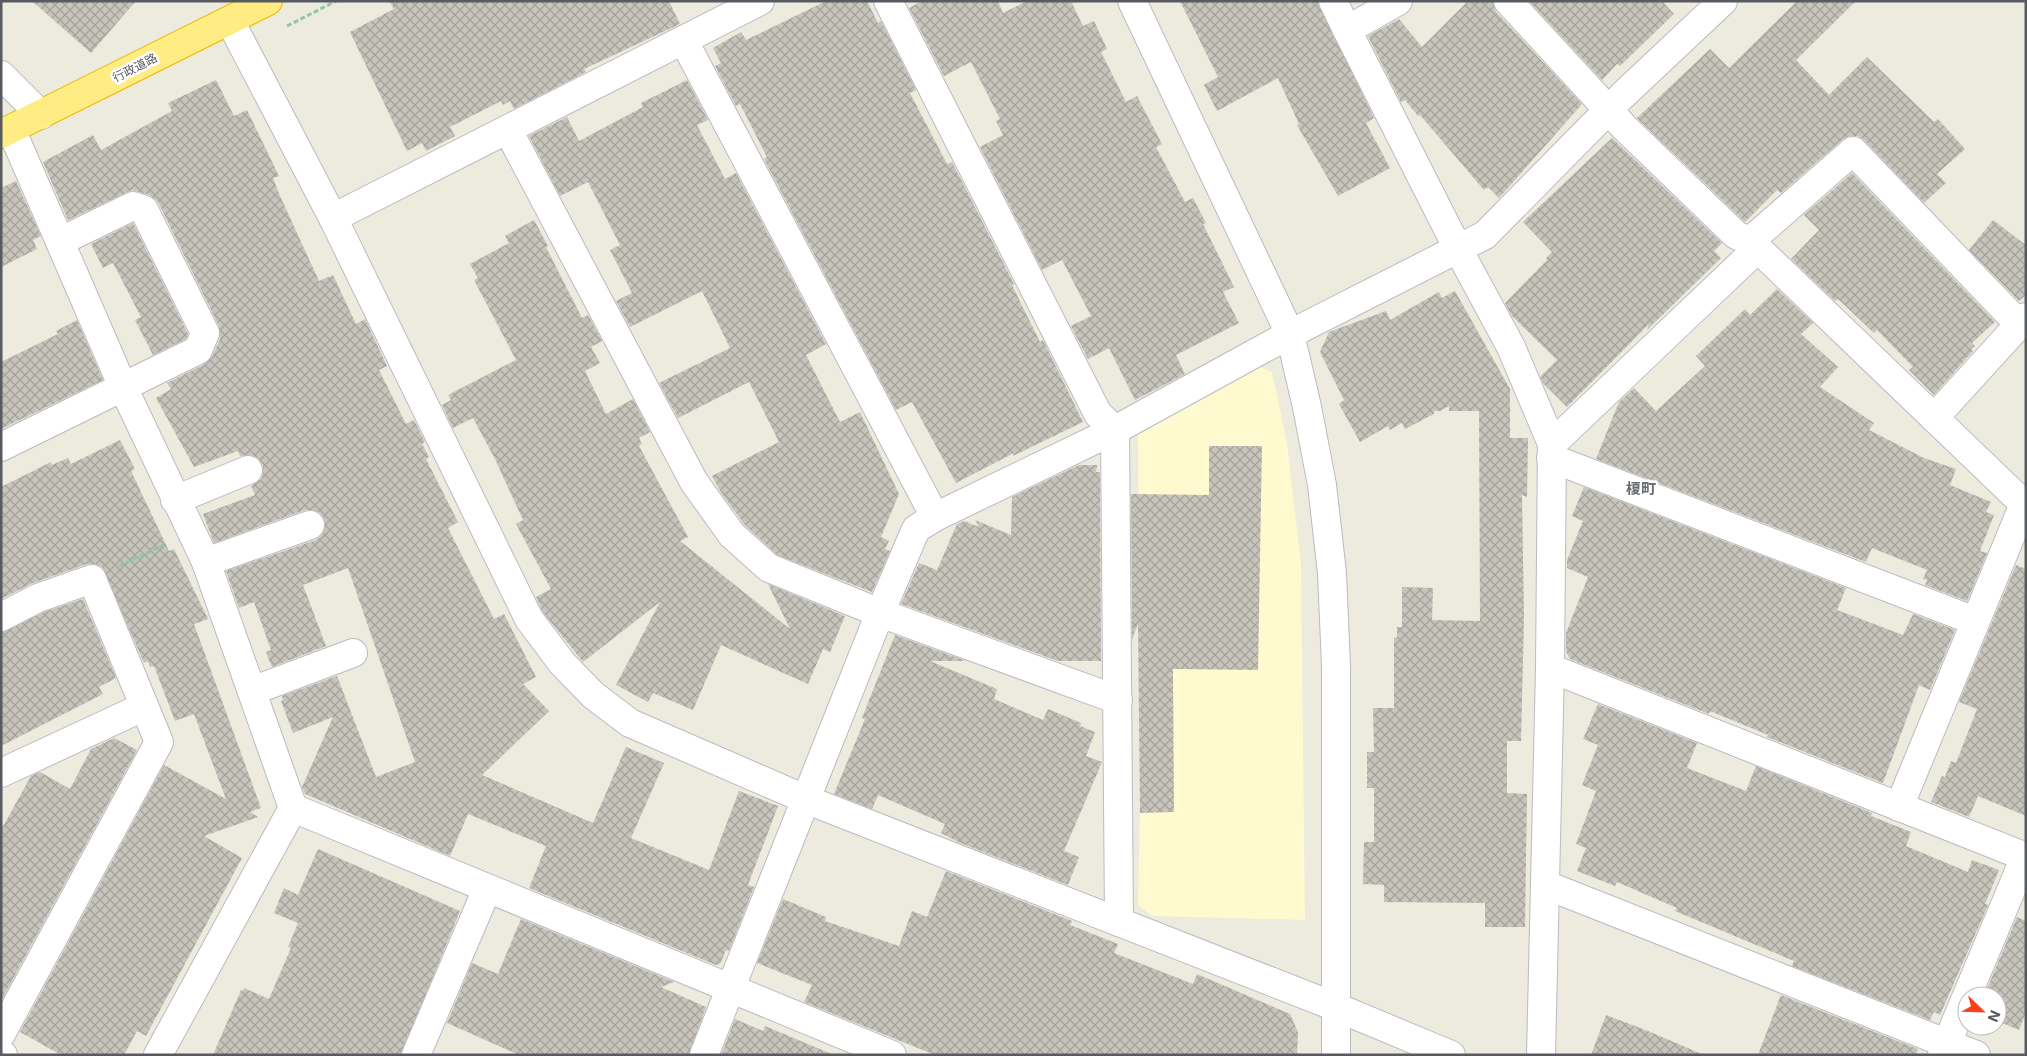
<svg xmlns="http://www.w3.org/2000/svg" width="2027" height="1056" font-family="Inter,'Noto Sans JP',sans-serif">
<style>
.commercial{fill:#fff9d0}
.building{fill:url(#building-cross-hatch)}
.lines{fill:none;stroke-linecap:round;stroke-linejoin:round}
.minor-casing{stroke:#b9bbc2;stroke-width:30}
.highway-casing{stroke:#eaba00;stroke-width:30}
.path{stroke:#90c8a6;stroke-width:3;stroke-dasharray:5 2.5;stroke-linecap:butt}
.minor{stroke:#fff;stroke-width:28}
.highway{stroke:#ffec82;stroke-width:28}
.labels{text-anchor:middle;stroke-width:5;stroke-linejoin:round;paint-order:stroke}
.street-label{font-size:12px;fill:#575a61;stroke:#fff}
.quarter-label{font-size:15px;font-weight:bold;fill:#686c73;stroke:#fff}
</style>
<defs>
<pattern id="building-cross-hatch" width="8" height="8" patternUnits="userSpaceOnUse" patternTransform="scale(1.25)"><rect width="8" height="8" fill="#c7c4bb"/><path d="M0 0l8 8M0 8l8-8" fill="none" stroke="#a4a29b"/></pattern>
</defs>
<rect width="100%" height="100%" fill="#ecebde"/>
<polygon class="commercial" points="1254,364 1272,372 1287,443 1301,564 1305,920 1152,916 1138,905 1140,813 1138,429"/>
<g class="building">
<polygon points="32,1 136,1 91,53"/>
<polygon points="389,1 669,1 680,24 584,69 586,72 514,109 510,101 503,105 501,101 450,127 455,136 426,151 422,143 407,151 350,32 394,9"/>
<polygon points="826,1 867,1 878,23 881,21 916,90 910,93 947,164 952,162 1014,284 1012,285 1040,342 1043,340 1083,422 1013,456 1014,453 956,483 912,402 896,410 764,159 767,157 740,104 736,106 715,66 721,63 713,48 741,32 746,40"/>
<polygon points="922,1 998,1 1003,13 1027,1 1071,1 1083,26 1094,21 1107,49 1101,52 1126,102 1137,96 1162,144 1156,147 1185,202 1193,198 1206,223 1203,224 1234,287 1223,292 1239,323 1176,355 1185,374 1135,400 1109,348 1088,359 1071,326 1091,316 1062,260 1042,270 980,147 1003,135 996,121 1000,119 971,62 944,76 909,8"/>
<polygon points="1180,1 1318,1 1374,118 1366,123 1390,168 1338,196 1297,125 1299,124 1278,78 1217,111 1204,85 1218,77"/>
<polygon points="1468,1 1493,1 1496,12 1582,104 1499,198 1488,187 1484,190 1420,115 1418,116 1405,100 1401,102 1368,36 1399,19 1422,47"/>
<polygon points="1529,1 1662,1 1674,14 1620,66 1617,64 1602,80"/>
<polygon points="1797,1 1856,1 1796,60 1829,95 1867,57 1934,122 1938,119 1965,149 1937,174 1946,183 1924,203 1864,140 1858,136 1850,136 1843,139 1781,193 1777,190 1745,222 1637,118 1710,49 1729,68"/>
<polygon points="216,80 234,116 247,110 279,176 273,178 280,196 319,281 333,275 356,324 365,319 387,366 379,370 406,424 414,420 425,442 422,444 429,457 426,459 458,522 448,528 494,619 504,614 536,677 523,684 549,711 482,775 593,823 626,747 664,763 631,838 709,870 739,791 778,806 748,885 754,887 729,951 726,950 720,964 716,965 529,888 546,846 468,814 450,856 305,794 302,787 333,717 293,733 281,701 283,700 282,696 337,676 376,777 415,762 348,568 303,585 326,646 272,667 266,652 271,650 254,602 239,608 226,571 316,540 322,535 325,528 324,519 320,513 312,510 305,510 214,543 203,514 255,495 251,486 261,479 263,473 263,465 258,458 251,455 240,456 238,451 194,467 156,398 171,389 167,383 205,364 212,357 220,339 219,326 158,202 149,195 132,190 68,220 43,162 93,135 101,150 172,111 168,103"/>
<polygon points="687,80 708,120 697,125 725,179 736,173 826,344 806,355 840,422 860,412 899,494 881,537 889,541 885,549 890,551 872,592 777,555 744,524 722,494 712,476 779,442 749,382 678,418 659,383 730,348 702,291 630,327 616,301 632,293 610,250 620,245 588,182 560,196 529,136 567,117 579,141 643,107 641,103"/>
<polygon points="1612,138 1722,243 1714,251 1721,258 1647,330 1649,324 1567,407 1543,383 1540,377 1557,360 1512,316 1505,303 1547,260 1546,258 1552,252 1523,222"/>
<polygon points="1852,173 1995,322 1972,343 1975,346 1971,349 1973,351 1934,395 1909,370 1913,367 1877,330 1874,333 1838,299 1835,301 1791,259 1819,230 1804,215"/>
<polygon points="16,181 41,236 33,240 37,249 1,267 1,188"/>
<polygon points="534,220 548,246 546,247 582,318 588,315 602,341 591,347 600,363 585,371 606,414 633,399 650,432 639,438 642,444 639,446 688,537 680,541 790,629 768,584 845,616 830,652 823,649 808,684 721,645 693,710 653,693 648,702 616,685 660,602 583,662 542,611 536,597 551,589 516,524 523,520 495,459 473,418 453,428 442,405 451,400 448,395 516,360 474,280 478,278 470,264 509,243 505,236"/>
<polygon points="1993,220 2026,245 2026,295 2019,301 1969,250"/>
<polygon points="133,223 188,334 186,339 153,355 135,320 141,317 113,263 103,268 91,244"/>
<polygon points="1777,289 1813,323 1801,334 1838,367 1820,387 1874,423 1869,430 1924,458 1956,469 1950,485 1991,502 1986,512 1994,515 1980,551 1987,553 1967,601 1925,585 1927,580 1923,579 1927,570 1872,548 1866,562 1596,459 1619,402 1634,388 1656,411 1705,366 1696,356 1745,309 1750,315"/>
<polygon points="1455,291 1510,389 1510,438 1528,438 1527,497 1522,495 1524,618 1521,741 1507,741 1507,793 1527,794 1525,927 1485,927 1485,903 1384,902 1384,885 1363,884 1364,842 1374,842 1374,788 1367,788 1367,752 1374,752 1373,708 1394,708 1394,637 1397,638 1397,627 1402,627 1402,587 1433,588 1432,620 1480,621 1479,411 1449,411 1449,406 1440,411 1434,411 1434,414 1405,429 1402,423 1390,430 1388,426 1360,442 1339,404 1344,400 1320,352 1329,332 1386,311 1390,320 1439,292 1442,298"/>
<polygon points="77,320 103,380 1,429 1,362 58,334 56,331"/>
<polygon points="120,440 135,469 131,471 169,551 174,549 208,619 194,624 261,808 250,812 258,817 204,836 242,858 146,1036 137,1031 124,1055 61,1055 20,1032 164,765 226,799 194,714 175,721 154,666 150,667 148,661 144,663 102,567 95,564 87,564 33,583 1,599 1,487 51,462 52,465 68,458 71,464"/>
<polygon points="1209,446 1262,446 1258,670 1173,669 1174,812 1140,813 1138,624 1132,639 1131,494 1209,495"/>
<polygon points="1079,465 1097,465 1096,472 1100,472 1101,661 1058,661 901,604 919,563 937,570 957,524 964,521 979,527 975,520 1011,535 1012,497"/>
<polygon points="1584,487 1846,588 1837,610 1903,635 1913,614 1955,630 1930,690 1919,685 1883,783 1767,737 1768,735 1710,711 1709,714 1570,659 1566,651 1566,633 1588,577 1567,568 1567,560 1583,521 1572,516"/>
<polygon points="2016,565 2026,569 2026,816 1978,796 1969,817 1931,802 1942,776 1945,777 1951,761 1956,763 1977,709 1959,702"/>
<polygon points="83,599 116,678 99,687 103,694 1,746 1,632 44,612"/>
<polygon points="895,635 966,661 930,661 997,689 994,699 1043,720 1048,709 1081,723 1080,726 1095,732 1086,756 1102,762 1064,851 1079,857 1068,885 958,842 941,833 945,824 878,795 872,809 834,794 865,719 862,718"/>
<polygon points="1598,704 1697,743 1687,768 1746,791 1756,766 1872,813 1871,816 1911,832 1906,846 1968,872 1972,860 1999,870 1985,904 1988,905 1940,1015 1934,1012 1930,1020 1792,966 1794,961 1675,911 1677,908 1617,882 1615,886 1577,871 1586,848 1576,844 1596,791 1582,785 1598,745 1583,739"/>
<polygon points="114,738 137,750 1,1001 1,830 31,776 40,772 70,789 91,749"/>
<polygon points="318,849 460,911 401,1055 213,1055 241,990 243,991 244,988 269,999 291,948 288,947 298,923 274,913 284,888 298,895"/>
<polygon points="946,871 1072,921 1070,925 1118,944 1114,953 1193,984 1197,974 1290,1014 1298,1032 1297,1055 935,1055 804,1002 812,985 757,963 783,899 826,917 825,921 899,946 912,911 927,917"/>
<polygon points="2017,917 2026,921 2026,1012 2019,1030 1997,1021 1997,996 1984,996"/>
<polygon points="521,919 674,982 661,987 706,1007 689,1055 519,1055 447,1023 472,963 498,974"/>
<polygon points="1781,995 1918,1049 1916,1055 1758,1055"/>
<polygon points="1606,1015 1648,1031 1704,1055 1591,1055"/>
<polygon points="735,1019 763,1031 765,1026 834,1055 721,1055"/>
</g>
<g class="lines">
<defs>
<g id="minor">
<polyline points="888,1 1098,414 1115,430 1119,922"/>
<polyline points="1132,1 1290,334 1307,407 1322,485 1332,573 1336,666 1336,1055"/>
<polyline points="1333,1 1347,30"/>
<polyline points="1398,1 1347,30 1458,249 1511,347 1552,444"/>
<polyline points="1508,1 1624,127 1736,235 1750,241 2026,506"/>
<polyline points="230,21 333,218 529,619 562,663 593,695 630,723 805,799 1336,1007 1451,1055"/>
<polyline points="684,41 935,517"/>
<polyline points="1,75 41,115"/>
<polyline points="11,129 122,385 206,562 293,808 892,1055"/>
<polyline points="508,130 694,482 732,535 769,568 880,613 1118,700"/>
<polyline points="333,218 760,1"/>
<polyline points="1750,241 1853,151 2019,324"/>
<polyline points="1934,418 2026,317"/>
<polyline points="1,447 198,350 205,333 144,210 133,206 61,241"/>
<polyline points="1551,458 1975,621"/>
<polyline points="175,500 248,470"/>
<polyline points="206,562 310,525"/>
<polyline points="1,617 38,598 92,579 159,742 1,1034"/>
<polyline points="1550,668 2026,857"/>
<polyline points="252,691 353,653"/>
<polyline points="1,773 143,707"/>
<polyline points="1899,807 2024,504"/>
<polyline points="1546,885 1976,1055"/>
<polyline points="1,1054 3,1055"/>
<polyline points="158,1055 293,808"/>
<polyline points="416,1055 487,889"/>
<polyline points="704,1055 880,613 916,529 935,517 1115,430 1290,334 1485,235 1623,95 1723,1"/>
<polyline points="1541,1055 1550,668 1552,444 1758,248"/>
<polyline points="1942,1055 2025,857"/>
</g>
<polyline id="highway" points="1,134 268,1"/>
</defs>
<use href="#minor" class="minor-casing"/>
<use href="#highway" class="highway-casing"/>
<g class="path">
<polyline points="287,26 336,1"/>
<polyline points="119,566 166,544"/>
</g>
<use href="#minor" class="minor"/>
<use href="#highway" class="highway"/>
</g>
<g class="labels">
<g class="street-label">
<text transform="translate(135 68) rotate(-27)" y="4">行政道路</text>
</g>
<g class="quarter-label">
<text x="1641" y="494">榎町</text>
</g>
</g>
<rect width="2027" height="1056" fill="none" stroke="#575a61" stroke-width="5"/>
<g transform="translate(1982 1011) rotate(113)"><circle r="24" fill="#ffffff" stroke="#bcbdc0"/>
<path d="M0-4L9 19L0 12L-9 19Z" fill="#f74219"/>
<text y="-8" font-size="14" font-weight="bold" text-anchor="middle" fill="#575a61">N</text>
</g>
</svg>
